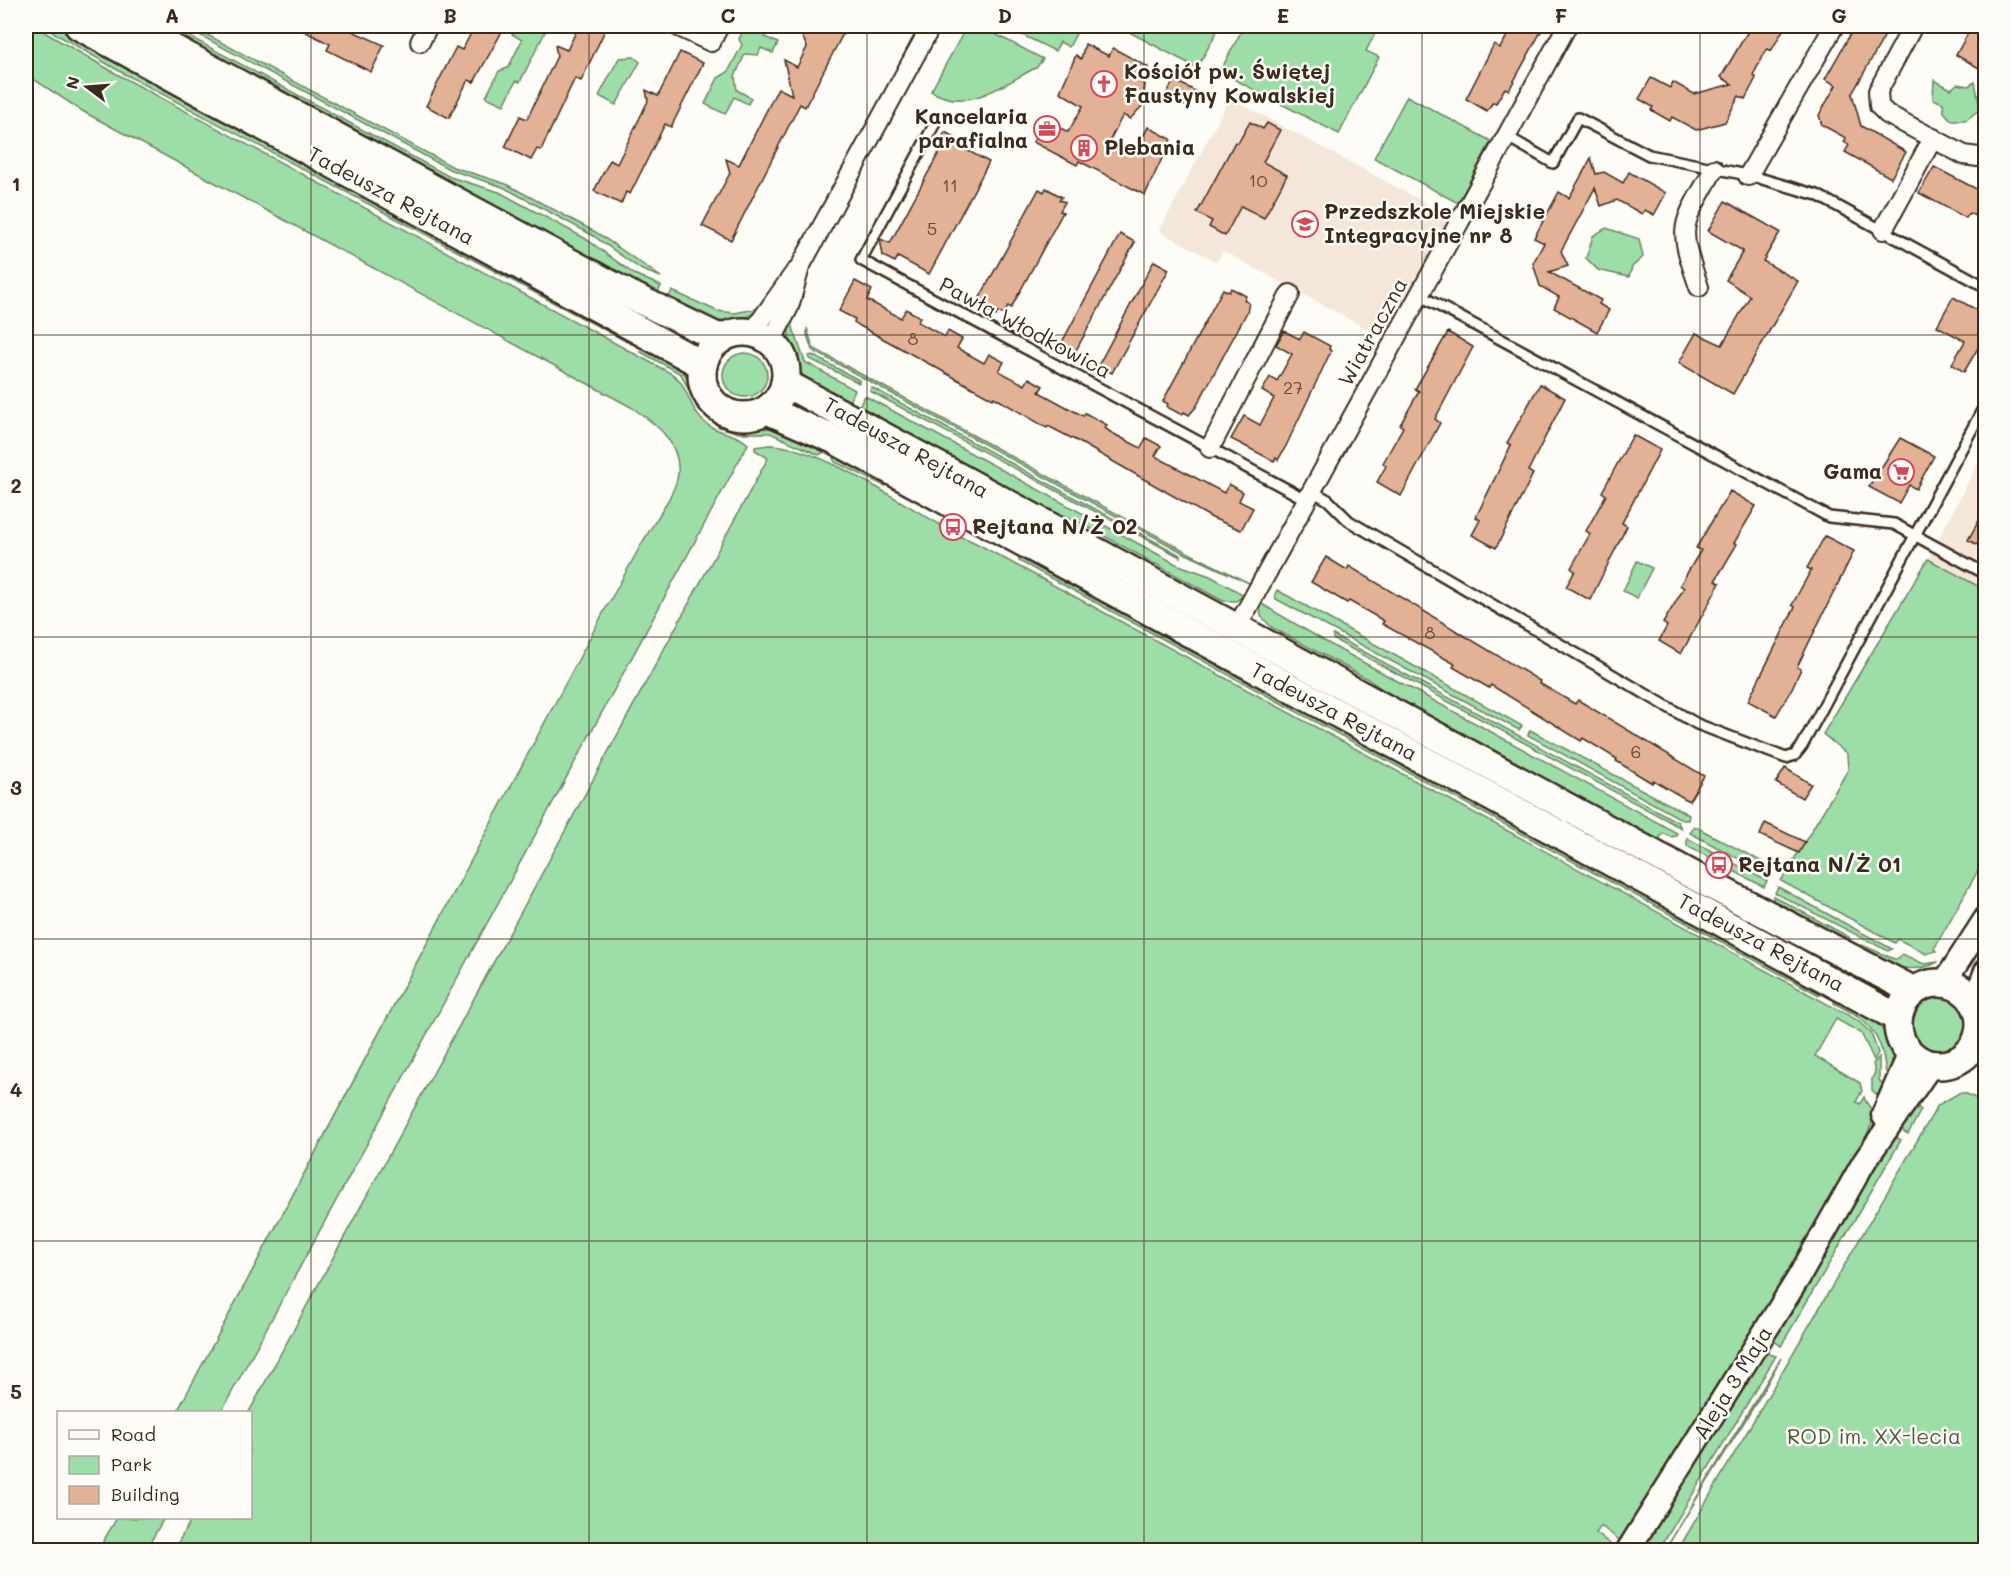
<svg xmlns="http://www.w3.org/2000/svg" width="2011" height="1576" font-family="Mali,sans-serif">
<style>
.built{fill:#f5e6da}
.green{fill:#9ddea8;stroke:#6c8463;stroke-width:1.5}
.building{fill:#e3b195;stroke:#3b2a1e;stroke-width:1.5}
.lines{fill:none;stroke-linecap:round;stroke-linejoin:round}
.service-casing{stroke:#3b2a1e;stroke-width:14}
.minor-casing{stroke:#3b2a1e;stroke-width:22}
.tertiary-casing{stroke:#3b2a1e;stroke-width:27}
.primary-casing{stroke:#3b2a1e;stroke-width:32}
.service{stroke:#fdfcf7;stroke-width:9}
.minor{stroke:#fdfcf7;stroke-width:18}
.tertiary{stroke:#fdfcf7;stroke-width:22}
.primary{stroke:#fdfcf7;stroke-width:27}
.grid{fill:none;stroke:#3b2a1e;stroke-width:1.5;stroke-opacity:0.55}
.labels{text-anchor:middle;stroke-width:5;stroke-linejoin:round;paint-order:stroke}
.number-label{font-size:18px;fill:#654c3c}
.poi-label{font-size:21px;font-weight:bold;fill:#3b2a1e;stroke:#fdfcf7;text-anchor:start}
.street-label{font-size:21px;fill:#3b2a1e;stroke:#fdfcf7}
.park-label{font-size:21px;fill:#545740;stroke:#fdfcf7}
.neatline{fill:none;stroke:#3b2a1e;stroke-width:2}
.grid-label{font-size:20px;text-anchor:middle;font-weight:bold;fill:#3b2a1e}
</style>
<rect width="100%" height="100%" fill="#fdfcf7"/>
<filter id="ink" filterUnits="userSpaceOnUse"><feTurbulence type="fractalNoise" baseFrequency=".0167" numOctaves="2"/><feDisplacementMap in="SourceGraphic" scale="12" xChannelSelector="R" yChannelSelector="G"/><feConvolveMatrix kernelMatrix="1 2 1 2 8 2 1 2 1" color-interpolation-filters="sRGB"/></filter>
<g filter="url(#ink)">
<g class="built">
<polygon points="1230,98 1452,217 1386,339 1223,251 1217,262 1159,231"/>
<polygon points="1985,450 1985,590 1928,559"/>
</g>
<g class="green">
<path d="M 26,26 L 34,26 L 115,73 L 672,374 C 688,384 688,407 703,421 C 716,434 736,432 748,444 L 221,1412 L 177,1412 C 306,1167 437,922 569,677 C 592,633 616,589 641,545 C 651,526 676,494 678,474 C 681,442 655,423 631,407 L 84,112 L 30,77 L 26,74 Z"/>
<polygon points="42,26 59,26 634,338 631,344 121,72"/>
<polygon points="150,26 170,26 450,177 499,192 586,239 634,274 661,286 656,297"/>
<polygon points="183,26 191,26 453,167 506,184 597,233 661,277 642,270 592,235 503,187 451,170"/>
<polygon points="516,26 548,26 520,82 516,81 504,105 486,97 499,71 508,68 522,40 512,34"/>
<polygon points="755,26 762,26 765,37 778,43 773,53 761,48 758,55 745,54 735,76 737,90 751,98 748,104 734,97 725,114 705,104 718,78 728,72 742,45 739,39 744,29 752,32"/>
<path d="M 967,26 L 980,26 L 1043,59 L 1037,67 C 1004,84 968,114 931,91 Z"/>
<polygon points="1004,26 1080,26 1069,47 1060,42 1055,51"/>
<polygon points="1118,26 1220,26 1197,68"/>
<polygon points="1244,26 1379,26 1366,51 1379,57 1339,134 1220,72"/>
<polygon points="634,57 640,62 616,105 599,96 619,58"/>
<polygon points="1934,80 1951,89 1957,84 1968,86 1975,82 1980,109 1966,120 1951,120 1944,112 1943,103 1933,99"/>
<polygon points="1407,96 1491,141 1458,203 1374,158"/>
<polygon points="1606,228 1639,239 1643,257 1632,267 1629,277 1598,270 1586,258 1593,236"/>
<path d="M 672,291 L 717,311 L 735,313 L 760,308 C 726,336 701,317 666,302 Z"/>
<path d="M 791,322 L 805,362 L 855,390 L 847,406 C 834,398 818,390 807,380 C 796,369 784,336 791,322 Z"/>
<polygon points="807,328 813,348 1187,552 1251,584 1182,552 812,350 807,335"/>
<polygon points="643,344 677,364 688,378 701,408 719,423 742,429 778,428 826,448 823,453 819,455 770,433 739,433 719,427 697,408 681,374 641,352"/>
<circle cx="745" cy="375" r="22"/>
<polygon points="812,355 859,380 859,383 810,359 809,356"/>
<polygon points="871,387 1180,555 1180,557 870,391"/>
<polygon points="865,396 1176,564 1210,576 1244,595 1236,601 1223,601 1075,520 1013,495 856,411"/>
<path d="M 769,445 C 816,445 894,499 939,524 C 950,540 953,533 967,539 C 977,543 985,548 994,553 L 1857,1020 L 1871,1033 L 1878,1053 L 1874,1060 L 1861,1033 L 1836,1019 L 1815,1056 L 1860,1083 L 1862,1091 L 1856,1102 L 1860,1104 L 1864,1097 C 1866,1105 1873,1109 1875,1116 L 1859,1153 L 1818,1228 L 1623,1543 L 1601,1526 L 1596,1533 L 1618,1550 L 174,1550 L 192,1518 L 250,1518 L 249,1412 L 768,458 L 755,450 L 755,447 Z"/>
<polygon points="835,453 865,468 887,484 885,486 835,462 833,458"/>
<polygon points="1019,556 1028,558 1826,989 1822,995 1819,995 1019,561"/>
<polygon points="1928,559 1985,590 1985,858 1934,949 1936,951 1926,954 1898,939 1895,943 1781,881 1848,770 1847,754 1823,734"/>
<polygon points="1637,561 1652,568 1637,598 1623,591"/>
<polygon points="1277,590 1522,726 1519,730 1276,599 1275,594"/>
<polygon points="1260,603 1333,646 1677,833 1676,836 1671,837 1663,833 1659,839 1629,830 1430,722 1366,678 1271,627 1261,616"/>
<polygon points="1333,635 1678,822 1681,828 1333,639"/>
<polygon points="1530,730 1689,815 1688,820 1683,820 1528,735"/>
<polygon points="1694,826 1774,868 1771,876 1690,833"/>
<polygon points="1687,838 1767,881 1764,887 1726,867 1729,861 1718,856 1716,861 1687,846"/>
<polygon points="1778,887 1892,949 1888,951 1775,893"/>
<polygon points="1773,896 1849,937 1851,942 1848,948 1774,905"/>
<path d="M 1862,945 L 1894,959 L 1899,959 L 1902,954 L 1924,964 L 1938,962 C 1909,977 1886,963 1858,952 Z"/>
<circle cx="1940" cy="1022" r="28"/>
<path d="M 1835,994 C 1873,1019 1898,1027 1891,1080 C 1883,1072 1886,1065 1883,1055 C 1876,1026 1859,1016 1834,1003 Z"/>
<polygon points="1879,1057 1879,1080 1887,1089 1882,1100 1872,1090 1872,1078 1875,1073 1873,1064"/>
<polygon points="1959,1093 1965,1093 1985,1103 1985,1550 1678,1550 1938,1105"/>
<polygon points="1911,1102 1921,1110 1908,1134 1899,1129"/>
<polygon points="1894,1136 1901,1140 1781,1346 1771,1338 1857,1194"/>
<polygon points="1763,1352 1776,1356 1659,1550 1638,1550"/>
<polygon points="1781,1358 1762,1393 1665,1550"/>
<polygon points="117,1518 164,1518 146,1550 98,1550"/>
</g>
<g class="building">
<polygon points="294,26 341,26 384,45 371,72 327,50 330,44"/>
<polygon points="475,26 505,26 474,82 468,80 449,118 426,106 456,47 462,50"/>
<polygon points="579,26 607,26 581,81 575,78 541,150 537,149 531,160 505,147 520,116 527,119 557,56 555,45 567,50"/>
<polygon points="807,26 847,26 805,107 800,104 731,240 702,226 730,173 726,159 739,165 778,88 792,95 784,60 797,67 807,47 802,36"/>
<polygon points="1513,26 1544,26 1509,90 1505,88 1496,103 1493,102 1487,111 1466,99 1494,44 1500,48"/>
<polygon points="1751,26 1775,26 1783,30 1771,51 1767,49 1753,75 1756,78 1745,99 1739,96 1725,122 1696,130 1672,117 1670,121 1651,110 1653,107 1639,99 1651,78 1670,88 1673,82 1694,94 1732,84 1721,77"/>
<polygon points="1855,26 1890,26 1852,94 1861,126 1906,152 1891,178 1845,152 1849,145 1844,142 1846,138 1822,125 1819,115 1836,85 1825,79"/>
<polygon points="1972,26 1986,26 1986,72 1956,55"/>
<polygon points="1085,44 1109,56 1113,48 1148,67 1140,82 1145,84 1143,105 1130,119 1123,115 1110,140 1135,153 1148,127 1171,139 1145,195 1079,161 1077,165 1033,142 1045,120 1068,132 1083,106 1060,92 1076,55 1081,59"/>
<polygon points="680,52 703,63 671,127 665,124 630,194 626,192 621,204 594,191 610,160 617,164 648,101 646,90 658,96"/>
<polygon points="1174,80 1195,91 1187,107 1166,95"/>
<polygon points="1250,122 1263,129 1267,123 1280,130 1263,162 1287,175 1264,218 1241,206 1225,236 1209,227 1212,221 1197,213 1235,142 1238,143"/>
<polygon points="945,132 961,141 959,146 989,162 929,274 898,257 895,262 883,256 880,239 890,243 942,147 938,145"/>
<polygon points="1591,158 1596,174 1604,172 1623,183 1629,172 1666,193 1654,215 1645,210 1642,214 1617,200 1601,206 1595,188 1561,251 1568,266 1549,272 1601,300 1599,304 1609,310 1597,332 1554,308 1559,297 1540,286 1533,263 1544,243 1534,238 1559,192 1569,198"/>
<polygon points="1934,167 1986,194 1986,221 1969,213 1966,218 1919,193"/>
<polygon points="1046,188 1062,197 1059,200 1065,202 1060,211 1063,212 1011,308 1008,306 1004,315 998,312 996,316 981,307 984,304 978,301 1039,189 1044,192"/>
<polygon points="1725,201 1780,232 1763,261 1798,281 1733,394 1679,363 1696,333 1722,345 1750,296 1726,280 1743,251 1708,231"/>
<polygon points="1120,234 1135,242 1074,354 1060,346"/>
<polygon points="1154,261 1169,269 1112,373 1098,366"/>
<polygon points="855,281 872,290 867,300 901,318 906,309 920,317 918,322 945,337 948,331 962,339 957,348 984,363 989,354 1004,362 999,371 1025,385 1029,378 1043,386 1039,392 1083,416 1085,413 1107,425 1105,428 1112,433 1141,448 1146,438 1161,446 1155,456 1224,493 1229,484 1243,492 1239,501 1253,508 1241,530 1212,518 1079,442 1048,426 1047,428 994,397 993,399 860,326 854,322 855,319 839,311"/>
<polygon points="1231,288 1246,296 1244,300 1249,303 1247,312 1196,407 1189,415 1184,412 1182,415 1167,407 1168,404 1163,401 1223,289 1229,292"/>
<polygon points="1953,297 1986,315 1986,352 1978,348 1964,372 1952,364 1965,341 1937,326"/>
<polygon points="1284,331 1300,339 1304,332 1330,346 1329,349 1331,351 1286,446 1278,460 1276,458 1274,461 1231,439 1244,416 1260,425 1274,398 1262,391 1270,377 1277,381 1292,354 1276,345"/>
<polygon points="1448,332 1473,347 1435,419 1440,423 1401,496 1377,482 1386,466 1383,463 1403,427 1400,425 1419,391 1415,389"/>
<polygon points="1540,384 1565,398 1528,471 1533,474 1496,548 1472,535 1480,520 1476,517 1511,445 1507,443"/>
<polygon points="1633,435 1660,450 1622,523 1627,526 1590,600 1566,587 1575,571 1571,568 1590,534 1586,531 1606,495 1602,492"/>
<polygon points="1900,438 1934,456 1916,489 1909,485 1899,503 1869,487"/>
<polygon points="1730,491 1756,506 1734,543 1737,544 1715,581 1720,583 1681,654 1659,641 1667,626 1663,623 1684,588 1680,585 1701,550 1696,548"/>
<polygon points="1986,508 1986,549 1968,540"/>
<polygon points="1825,536 1854,551 1797,667 1801,669 1791,690 1776,716 1748,701 1795,607 1792,605 1811,570 1807,568"/>
<polygon points="1326,557 1347,570 1349,566 1540,681 1539,683 1575,704 1578,700 1704,776 1689,801 1653,780 1652,783 1616,761 1617,759 1583,738 1581,741 1491,685 1489,688 1453,667 1455,664 1382,624 1384,621 1349,601 1347,603 1311,582"/>
<polygon points="1785,768 1811,784 1802,798 1776,783"/>
<polygon points="1765,823 1805,842 1799,853 1760,835"/>
</g>
<g class="lines">
<defs>
<g id="service">
<polyline points="934,125 861,260 1307,500"/>
<polyline points="1506,136 1553,163 1578,118 1649,155 1752,176 1817,195 1986,287"/>
<polyline points="1419,295 1829,517 1894,524 1986,574"/>
<polyline points="1312,491 1328,500 1349,521 1697,724 1786,758 1795,755 1802,746 1986,403"/>
</g>
<g id="minor">
<polyline points="677,26 711,42 719,26"/>
<polyline points="1913,26 1878,91 1879,106 1887,114 1964,155 1978,157 1986,155"/>
<polyline points="420,42 428,26"/>
<polyline points="1748,176 1834,26"/>
<polyline points="1883,230 1933,138"/>
<path d="M 1699,287 C 1676,222 1682,227 1714,169"/>
<polyline points="752,333 795,272"/>
<polyline points="771,342 789,307 800,267 931,26"/>
<polyline points="1210,448 1290,294"/>
<polyline points="1236,629 1567,26"/>
</g>
<g id="tertiary">
<polyline points="1944,983 1986,918"/>
<polyline points="1974,1002 1986,971"/>
<polyline points="1883,1115 1910,1053"/>
<polyline points="1628,1550 1799,1277 1864,1162 1931,1065"/>
</g>
<g id="primary">
<polyline points="79,26 703,365"/>
<polyline points="131,26 630,295 721,339"/>
<circle cx="744" cy="374" r="42"/>
<polyline points="785,383 1709,884 1914,991"/>
<polyline points="767,410 833,439 1898,1018"/>
<circle cx="1939" cy="1024" r="41"/>
</g>
</defs>
<use href="#service" class="service-casing"/>
<use href="#minor" class="minor-casing"/>
<use href="#tertiary" class="tertiary-casing"/>
<use href="#primary" class="primary-casing"/>
<use href="#service" class="service"/>
<use href="#minor" class="minor"/>
<use href="#tertiary" class="tertiary"/>
<use href="#primary" class="primary"/>
</g>
</g>
<path class="grid" d="M 311,26 L 311,1550M 589,26 L 589,1550M 867,26 L 867,1550M 1144,26 L 1144,1550M 1422,26 L 1422,1550M 1700,26 L 1700,1550M 26,335 L 1986,335M 26,637 L 1986,637M 26,939 L 1986,939M 26,1241 L 1986,1241"/>
<defs>
<symbol id="church-ring" viewBox="-11 -11 22 22"><circle r="9.5" fill="#fdfcf7" stroke="#d1495b" stroke-width="1.5"/><path d="M-1.2-6h2.4v3.5h3.3v2.4h-3.3V6h-2.4V-.1h-3.3v-2.4h3.3Z" fill="#d1495b"/></symbol>
<symbol id="office-ring" viewBox="-11 -11 22 22"><circle r="9.5" fill="#fdfcf7" stroke="#d1495b" stroke-width="1.5"/><path d="M-6-3h4V-5.5h4V-3h4V5H-6ZM-1-4.5V-3h2v-1.5ZM-6 0V1H6V0Z" fill="#d1495b"/></symbol>
<symbol id="building-ring" viewBox="-11 -11 22 22"><circle r="9.5" fill="#fdfcf7" stroke="#d1495b" stroke-width="1.5"/><path d="M-4-6H4V6H1V3H-1V6H-4ZM-2.5-4.3h1.7v1.8h-1.7ZM.8-4.3h1.7v1.8H.8ZM-2.5-1h1.7V.8h-1.7ZM.8-1h1.7V.8H.8Z" fill="#d1495b"/></symbol>
<symbol id="school-ring" viewBox="-11 -11 22 22"><circle r="9.5" fill="#fdfcf7" stroke="#d1495b" stroke-width="1.5"/><path d="M0-5L7-2L0 1L-7-2ZM-4 1L0 2.5L4 1V4Q0 6-4 4Z" fill="#d1495b"/></symbol>
<symbol id="supermarket-ring" viewBox="-11 -11 22 22"><circle r="9.5" fill="#fdfcf7" stroke="#d1495b" stroke-width="1.5"/><path d="M-6-5.5h2.5l.6 2H6L4.5 2H-2.5L-4.4-4H-6ZM-1.5 3.2a1.3 1.3 0 1 0 .1 0ZM3 3.2a1.3 1.3 0 1 0 .1 0Z" fill="#d1495b"/></symbol>
<symbol id="bus-ring" viewBox="-11 -11 22 22"><circle r="9.5" fill="#fdfcf7" stroke="#d1495b" stroke-width="1.5"/><path d="M-5-6H5V4H4V6H2V4H-2V6H-4V4H-5ZM-3.5-4V0h7V-4ZM-3.5 1.2v1.5H-2V1.2ZM2 1.2v1.5H3.5V1.2Z" fill="#d1495b"/></symbol>
</defs>
<g fill-rule="evenodd">
<use href="#church-ring" x="1089" y="69" width="30" height="30"/>
<use href="#office-ring" x="1032" y="114" width="30" height="30"/>
<use href="#building-ring" x="1069" y="133" width="30" height="30"/>
<use href="#school-ring" x="1290" y="209" width="30" height="30"/>
<use href="#supermarket-ring" x="1886" y="457" width="30" height="30"/>
<use href="#bus-ring" x="938" y="512" width="30" height="30"/>
<use href="#bus-ring" x="1704" y="850" width="30" height="30"/>
</g>
<g class="labels">
<g class="number-label">
<text x="1258" y="187">10</text>
<text x="950" y="192">11</text>
<text x="932" y="235">5</text>
<text x="913" y="345">8</text>
<text x="1293" y="394">27</text>
<text x="1430" y="639">8</text>
<text x="1636" y="758">6</text>
</g>
<g class="poi-label">
<text x="1124" y="79">Kościół pw. Świętej<tspan x="1124" dy="24">Faustyny Kowalskiej</tspan></text>
<text x="1028" y="124" text-anchor="end">Kancelaria<tspan x="1028" dy="24">parafialna</tspan></text>
<text x="1104" y="155">Plebania</text>
<text x="1324" y="219">Przedszkole Miejskie<tspan x="1324" dy="24">Integracyjne nr 8</tspan></text>
<text x="1882" y="479" text-anchor="end">Gama</text>
<text x="972" y="534">Rejtana N/Ż 02</text>
<text x="1738" y="872">Rejtana N/Ż 01</text>
</g>
<g class="street-label">
<text transform="translate(391 196) rotate(28)" y="7">Tadeusza Rejtana</text>
<text transform="translate(1025 328) rotate(28)" y="7">Pawła Włodkowica</text>
<text transform="translate(1373 332) rotate(-61)" y="7">Wiatraczna</text>
<text transform="translate(906 448) rotate(29)" y="7">Tadeusza Rejtana</text>
<text transform="translate(1334 712) rotate(28)" y="7">Tadeusza Rejtana</text>
<text transform="translate(1761 943) rotate(28)" y="7">Tadeusza Rejtana</text>
<text transform="translate(1733 1383) rotate(-58)" y="7">Aleja 3 Maja</text>
</g>
<g class="park-label">
<text x="1874" y="1444">ROD im. XX-lecia</text>
</g>
</g>
<rect width="2011" height="1576" fill="none" stroke="#fdfcf7" stroke-width="66"/>
<rect x="57" y="1411" width="195" height="108" fill="#fdfcf7" stroke="#afa8a0" stroke-width="1.5"/>
<rect x="69" y="1430" width="30" height="9" fill="#fdfcf7" stroke="#afa8a0" stroke-width="1.5"/>
<text x="111" y="1441" font-size="18" fill="#3b2a1e">Road</text>
<rect x="69" y="1456" width="30" height="18" fill="#9ddea8" stroke="#afa8a0" stroke-width="1.5"/>
<text x="111" y="1471" font-size="18" fill="#3b2a1e">Park</text>
<rect x="69" y="1486" width="30" height="18" fill="#e3b195" stroke="#afa8a0" stroke-width="1.5"/>
<text x="111" y="1501" font-size="18" fill="#3b2a1e">Building</text>
<g transform="translate(87 87) rotate(286)" stroke="#fdfcf7" stroke-width="4.5" paint-order="stroke">
<path d="M0-4.5L10 22L0 15L-10 22Z" fill="#3b2a1e"/>
<text y="-9" font-size="16" font-weight="bold" text-anchor="middle" fill="#3b2a1e">N</text>
</g>
<rect x="33" y="33" width="1945" height="1510" class="neatline"/>
<g class="grid-label">
<text x="172" y="23">A</text>
<text x="450" y="23">B</text>
<text x="728" y="23">C</text>
<text x="1005" y="23">D</text>
<text x="1283" y="23">E</text>
<text x="1561" y="23">F</text>
<text x="1839" y="23">G</text>
<text x="16" y="191">1</text>
<text x="16" y="493">2</text>
<text x="16" y="795">3</text>
<text x="16" y="1097">4</text>
<text x="16" y="1399">5</text>
</g>
</svg>
